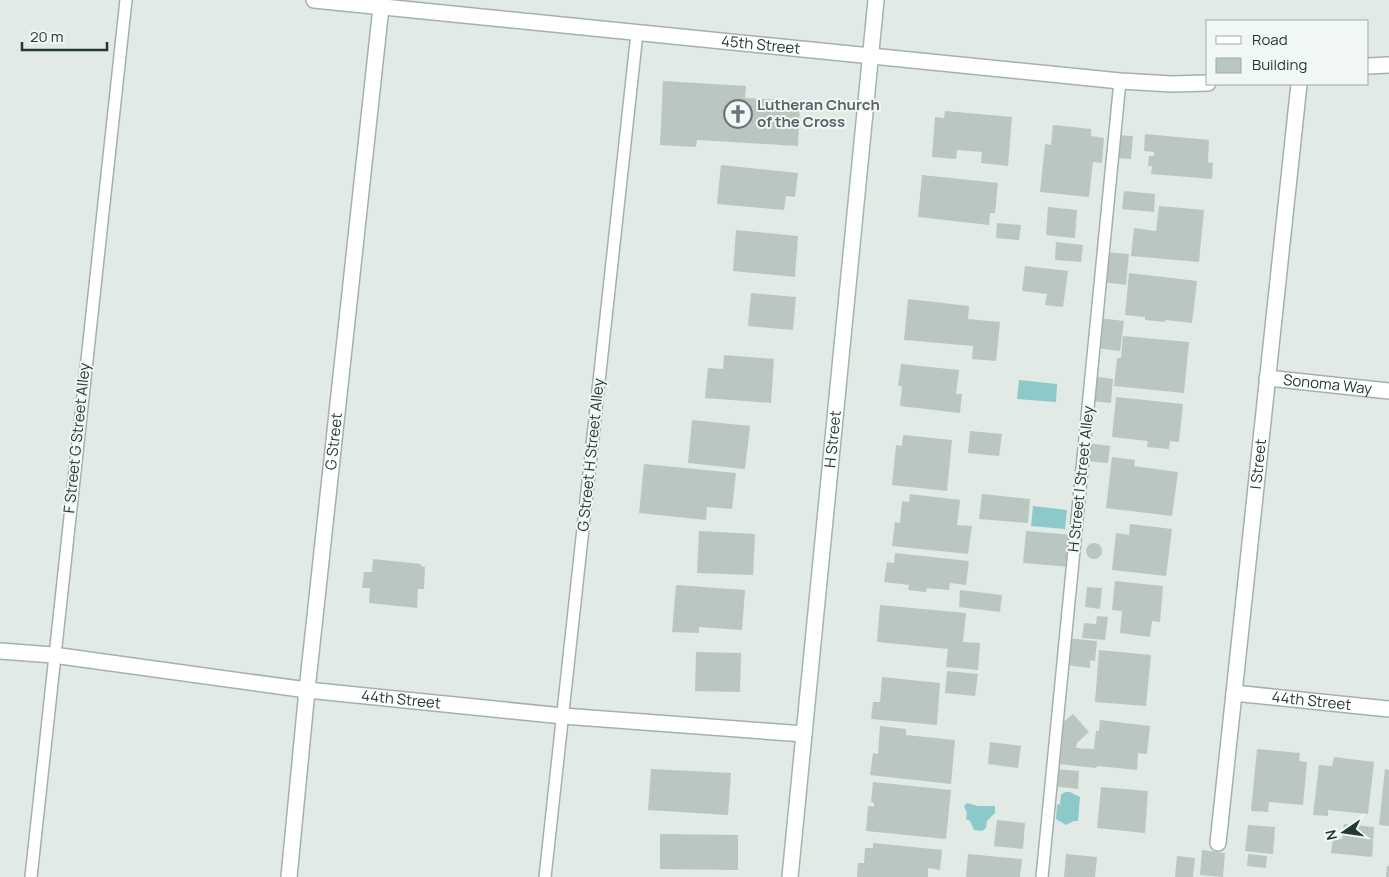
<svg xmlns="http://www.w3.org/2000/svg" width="1389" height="877" font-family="Manrope,sans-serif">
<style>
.water{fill:#8ec9ca}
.building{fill:#bac7c0}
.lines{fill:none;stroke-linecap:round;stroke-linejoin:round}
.lane-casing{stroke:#a4b1ab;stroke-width:14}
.street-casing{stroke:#a4b1ab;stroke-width:18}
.secondary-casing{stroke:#a1b5ab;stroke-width:18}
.lane{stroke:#fff;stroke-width:11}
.street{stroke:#fff;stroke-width:15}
.secondary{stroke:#fff;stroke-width:15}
.labels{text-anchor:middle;stroke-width:4;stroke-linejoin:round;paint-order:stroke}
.street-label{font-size:15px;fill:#233930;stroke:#f1f7f3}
.worship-label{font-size:15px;font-weight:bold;fill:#5b616d;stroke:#f1f7f3;text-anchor:start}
</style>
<rect width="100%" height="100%" fill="#e1eae5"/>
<g class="water">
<polygon points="1019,380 1057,384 1056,402 1017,399"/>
<polygon points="1033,506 1067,510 1065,529 1031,526"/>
<polygon points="1065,792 1070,792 1080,797 1078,821 1074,821 1066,825 1056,819 1057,805 1060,804 1061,795"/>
<polygon points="967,803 978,806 995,806 995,813 987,821 986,828 982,831 974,830 970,821 966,819 967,813 964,806"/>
</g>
<g class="building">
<polygon points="663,81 746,86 745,98 800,101 798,146 697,140 696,147 660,145"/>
<polygon points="945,111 1012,117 1008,166 981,163 982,152 957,150 956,159 932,157 935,117 944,118"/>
<polygon points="1053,125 1091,129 1091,136 1104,138 1102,163 1093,162 1089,197 1040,192 1045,144 1051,145"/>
<polygon points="1145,134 1209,140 1208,162 1213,163 1212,179 1151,174 1152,166 1148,166 1149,156 1154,156 1154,152 1144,151"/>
<polygon points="1118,135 1133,136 1131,159 1116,158"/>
<polygon points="721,165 798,173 795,197 786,196 784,210 717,204"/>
<polygon points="922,175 998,183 995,213 990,213 989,225 918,217"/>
<polygon points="1124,191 1155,194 1154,212 1122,209"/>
<polygon points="1159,206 1204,210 1199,262 1131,256 1134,228 1156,231"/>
<polygon points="1048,207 1077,210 1075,238 1046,235"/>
<polygon points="997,223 1021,225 1019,240 996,238"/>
<polygon points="736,230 798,236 795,277 733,271"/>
<polygon points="1056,242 1083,245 1081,262 1055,260"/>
<polygon points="1105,252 1129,254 1126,285 1102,282"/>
<polygon points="1025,266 1068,271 1063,307 1045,305 1047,294 1022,291"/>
<polygon points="1129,273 1197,281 1192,323 1165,320 1165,322 1145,320 1145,317 1125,315"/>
<polygon points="751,293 796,297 793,330 748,326"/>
<polygon points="908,299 969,306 968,319 1000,322 996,361 972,359 973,346 904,340"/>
<polygon points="1099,318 1124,321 1120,351 1096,348"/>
<polygon points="1123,336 1189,342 1184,393 1114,386 1117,358 1121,358"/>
<polygon points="724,355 774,359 771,403 705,398 708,368 723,369"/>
<polygon points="901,364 959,370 956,394 962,394 960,413 900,406 902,386 898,386"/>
<polygon points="1093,376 1113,379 1111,403 1091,401"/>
<polygon points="1116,397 1183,404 1179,442 1170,441 1169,449 1147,447 1148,441 1112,437"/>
<polygon points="692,420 750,426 745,469 688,463"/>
<polygon points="970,431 1002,434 999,456 968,453"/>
<polygon points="903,435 952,440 947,491 892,485 896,445 902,446"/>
<polygon points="1087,443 1110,446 1108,463 1085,461"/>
<polygon points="1112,457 1135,460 1134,466 1178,472 1172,516 1106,508"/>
<polygon points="644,464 736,473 732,509 707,507 706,520 639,513"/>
<polygon points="910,494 960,500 957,525 972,526 968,554 892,546 895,522 900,523 902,501 909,502"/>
<polygon points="982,494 1030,499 1028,523 979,519"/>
<polygon points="1130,524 1172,529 1166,576 1112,570 1116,533 1129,535"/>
<polygon points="699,531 755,534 753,575 697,573"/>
<polygon points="1026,531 1073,535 1070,567 1023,563"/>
<circle cx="1094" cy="551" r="8"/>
<polygon points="895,553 969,561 966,585 950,583 949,590 927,588 926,592 908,590 909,585 884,582 887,562 894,563"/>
<polygon points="373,559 421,564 421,566 425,567 424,589 418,589 417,608 369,603 370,588 362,588 364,572 372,572"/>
<polygon points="1115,581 1163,586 1160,622 1152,621 1150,637 1120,633 1122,611 1112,610"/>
<polygon points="676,585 745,590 742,630 699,627 699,633 672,632"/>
<polygon points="1087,587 1102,588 1100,609 1085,607"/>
<polygon points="960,590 1002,595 1000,612 959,607"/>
<polygon points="880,605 966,613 963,642 980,643 978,670 946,667 948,649 877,642"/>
<polygon points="1097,616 1108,617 1105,640 1082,638 1084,623 1096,624"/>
<polygon points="1066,638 1097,641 1095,661 1090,660 1090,668 1066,665"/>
<polygon points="1099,650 1151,655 1146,706 1095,702"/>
<polygon points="696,652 741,653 740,692 695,691"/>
<polygon points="947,671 978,674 975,696 945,693"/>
<polygon points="882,677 940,683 937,725 871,719 873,702 880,702"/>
<polygon points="1073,714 1089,732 1077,743 1076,748 1094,749 1096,731 1099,731 1100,720 1150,726 1147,754 1138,753 1137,770 1097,766 1096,768 1049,763 1053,720 1065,721"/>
<polygon points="880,726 906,729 906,735 955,740 951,784 870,775 873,753 878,754"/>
<polygon points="990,742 1021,746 1018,768 988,764"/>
<polygon points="1257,749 1300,753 1299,761 1307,762 1303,805 1269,802 1268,812 1251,811"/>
<polygon points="1334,757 1374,762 1368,814 1328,810 1328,816 1313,815 1319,765 1332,766"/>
<polygon points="651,769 731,773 728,815 648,810"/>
<polygon points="1055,769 1079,771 1078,789 1053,786"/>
<polygon points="1385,769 1389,770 1389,826 1379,825"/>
<polygon points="873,782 951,790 946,839 866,831 868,806 874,807 874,803 871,802"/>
<polygon points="1101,787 1148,791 1145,833 1097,828"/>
<polygon points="997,820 1025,823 1023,849 994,846"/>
<polygon points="1344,824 1374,827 1372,857 1331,853 1333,838 1342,839"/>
<polygon points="1248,825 1275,827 1273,854 1245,851"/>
<polygon points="660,834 738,835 738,870 660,869"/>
<polygon points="873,843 942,850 940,870 928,868 928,877 857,877 858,863 864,863 865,848 873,848"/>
<polygon points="1202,850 1225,853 1223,877 1200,875"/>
<polygon points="968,854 1022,859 1020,877 966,877"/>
<polygon points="1066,854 1097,857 1095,877 1064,877"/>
<polygon points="1248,854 1267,856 1266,868 1247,866"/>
<polygon points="1177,856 1195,858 1193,877 1175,877"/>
<polygon points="1387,866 1389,866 1389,877 1386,877"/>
</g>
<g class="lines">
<defs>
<g id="lane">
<polyline points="31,877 126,0"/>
<polyline points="545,877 637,33"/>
<polyline points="1042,877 1120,81"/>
</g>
<g id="street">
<path id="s1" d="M 314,0 L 1120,81 L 1172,84 L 1208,83"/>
<polyline points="1368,66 1389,65"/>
<path id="s2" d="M 1267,378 L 1389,391"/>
<path id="s3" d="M 0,651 L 53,655 L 307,690 L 563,716 L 804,734"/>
<path id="s4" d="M 1234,693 L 1389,709"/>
<path id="s5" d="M 1218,843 L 1299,84"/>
<path id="s6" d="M 289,877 L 307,690 L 381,7"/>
</g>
<g id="secondary">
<path id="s7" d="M 790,877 L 876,0"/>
</g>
</defs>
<use href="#lane" class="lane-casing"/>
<use href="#street" class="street-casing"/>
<use href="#secondary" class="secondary-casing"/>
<use href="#lane" class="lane"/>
<use href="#street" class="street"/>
<use href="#secondary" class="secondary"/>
</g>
<defs>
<symbol id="church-ring" viewBox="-11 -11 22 22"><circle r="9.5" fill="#f1f7f3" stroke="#6b7280" stroke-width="1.5"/><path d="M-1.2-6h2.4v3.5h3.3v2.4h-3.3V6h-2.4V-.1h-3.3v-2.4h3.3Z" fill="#6b7280"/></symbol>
</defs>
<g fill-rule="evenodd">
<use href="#church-ring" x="722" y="98" width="32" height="32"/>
</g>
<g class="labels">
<g class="street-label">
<text dy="5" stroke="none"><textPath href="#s1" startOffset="449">45th Street</textPath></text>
<text dy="5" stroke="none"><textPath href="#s2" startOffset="61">Sonoma Way</textPath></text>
<text transform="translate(77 438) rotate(-84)" y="5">F Street G Street Alley</text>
<text dy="5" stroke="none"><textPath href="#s7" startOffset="440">H Street</textPath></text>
<text dy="5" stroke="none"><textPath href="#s6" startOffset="438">G Street</textPath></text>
<text transform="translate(591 455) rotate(-84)" y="5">G Street H Street Alley</text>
<text dy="5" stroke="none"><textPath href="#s5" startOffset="381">I Street</textPath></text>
<text transform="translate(1081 479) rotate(-84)" y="5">H Street I Street Alley</text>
<text dy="5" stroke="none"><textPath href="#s3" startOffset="404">44th Street</textPath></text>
<text dy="5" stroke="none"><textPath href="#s4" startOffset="78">44th Street</textPath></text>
</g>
<g class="worship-label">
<text x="757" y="110">Lutheran Church<tspan x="757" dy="17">of the Cross</tspan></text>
</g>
</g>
<rect x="1206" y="20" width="162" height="65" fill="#f1f7f3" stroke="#9faba5"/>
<rect x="1216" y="36" width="25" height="8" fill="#ffffff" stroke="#9faba5"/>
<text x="1252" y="45" font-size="15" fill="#233930">Road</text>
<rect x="1216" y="58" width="25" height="15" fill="#bac7c0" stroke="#9faba5"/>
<text x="1252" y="70" font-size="15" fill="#233930">Building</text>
<g transform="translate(1344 832) rotate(257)" stroke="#f1f7f3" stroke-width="4" paint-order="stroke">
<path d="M0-4L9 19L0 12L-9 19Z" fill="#233930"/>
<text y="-8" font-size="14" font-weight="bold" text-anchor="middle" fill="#233930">N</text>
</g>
<path d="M22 42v8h85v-8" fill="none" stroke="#233930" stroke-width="2.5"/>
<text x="30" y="42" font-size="15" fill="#233930" stroke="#f1f7f3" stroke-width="4" paint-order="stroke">20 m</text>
</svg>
